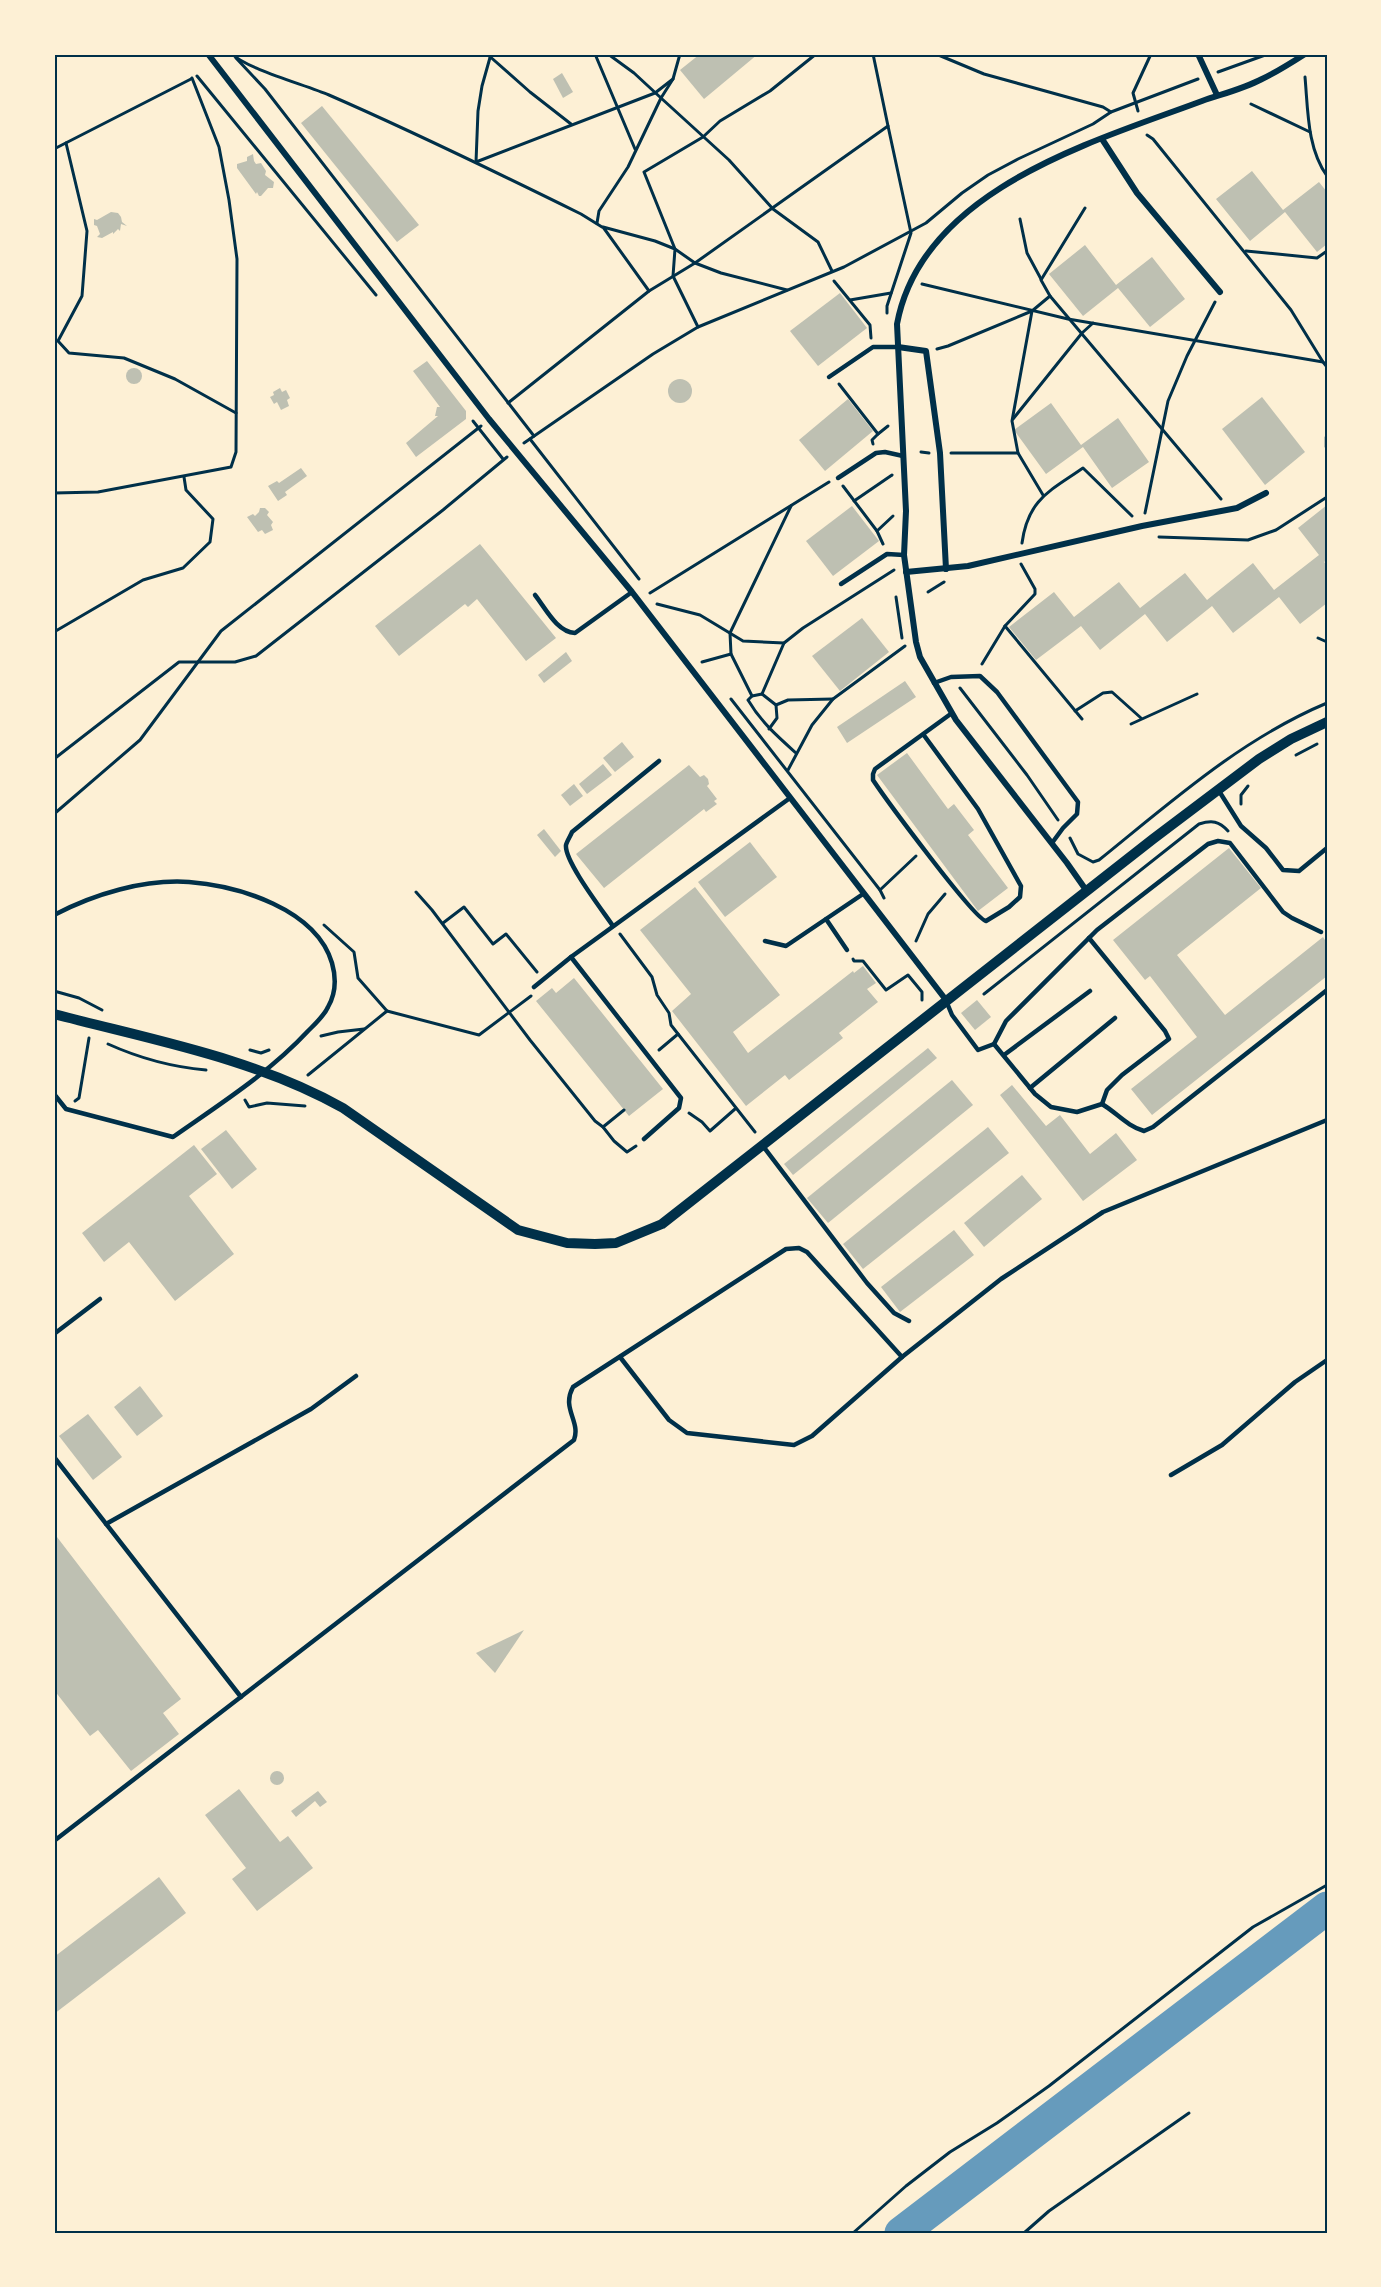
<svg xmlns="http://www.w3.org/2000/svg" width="1381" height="2287" font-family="'Zilla Slab',serif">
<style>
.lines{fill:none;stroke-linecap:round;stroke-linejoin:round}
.river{stroke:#669bbc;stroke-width:33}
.building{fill:#bec0b2}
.path{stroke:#003049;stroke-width:3}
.service{stroke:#003049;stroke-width:4.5}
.minor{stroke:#003049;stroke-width:6}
.tertiary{stroke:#003049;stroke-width:10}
.neatline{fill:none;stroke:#003049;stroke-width:2}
</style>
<rect width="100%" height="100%" fill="#fdf0d5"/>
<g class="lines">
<polyline class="river" points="901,2233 1327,1908"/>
</g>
<g class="building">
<polygon points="700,54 758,54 704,99 680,70"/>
<polygon points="562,73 573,92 563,98 553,79"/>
<polygon points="322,106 419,225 397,242 301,123"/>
<polygon points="253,154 254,161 256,164 261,163 266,171 265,175 274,182 273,188 268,188 261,196 259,196 257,192 256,194 237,168 237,164 247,161 247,157"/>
<polygon points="1252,171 1283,210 1319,182 1327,192 1327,244 1317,252 1285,212 1250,241 1216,199"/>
<polygon points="111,212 118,213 121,217 122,222 127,226 121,224 120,231 118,229 113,234 113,232 102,238 97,237 100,234 97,226 94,225 94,219 97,220"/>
<polygon points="1085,245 1116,285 1152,257 1185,299 1150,327 1118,288 1083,316 1049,274"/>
<polygon points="840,293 867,328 818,366 790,331"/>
<polygon points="427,361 466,411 466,419 416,457 406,443 438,416 435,416 437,407 440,407 413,371"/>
<circle cx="134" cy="376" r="8"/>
<circle cx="680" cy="391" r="12"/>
<polygon points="280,388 282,392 286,390 290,398 287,400 289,406 281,410 277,402 274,404 270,397 274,395 273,392"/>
<polygon points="1262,397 1305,452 1265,485 1222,429"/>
<polygon points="848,399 873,431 825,471 799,440"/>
<polygon points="1051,403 1081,445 1118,418 1149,462 1112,488 1083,447 1046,474 1014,430"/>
<polygon points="301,468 307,476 285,492 287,495 278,501 268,486 277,481 279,483"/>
<polygon points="1327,505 1327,560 1324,562 1327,565 1327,603 1300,624 1279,597 1233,633 1212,606 1167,642 1145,614 1100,650 1081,626 1036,660 1009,627 1054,592 1074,617 1119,582 1140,608 1185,573 1207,600 1253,563 1274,590 1319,555 1298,528"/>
<polygon points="852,506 879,541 833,576 806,541"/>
<polygon points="260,508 265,508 269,512 267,515 273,522 271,525 273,530 265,534 262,530 258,532 247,517 253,514 255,516 259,512"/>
<polygon points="480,544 556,638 526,661 477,599 468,607 465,604 399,656 375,626"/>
<polygon points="862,618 889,652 840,691 812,656"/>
<polygon points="566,652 572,661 544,683 538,675"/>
<polygon points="905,681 916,697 847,743 837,727"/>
<polygon points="622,742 634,757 615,772 603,758"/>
<polygon points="907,753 948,809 954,804 974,830 968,835 1008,888 978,911 877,775"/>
<polygon points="603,764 612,775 587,794 579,784"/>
<polygon points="689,765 700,777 704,775 708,779 709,784 707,786 717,799 714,801 717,804 706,812 704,809 604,888 576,854"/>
<polygon points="574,784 583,796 570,806 561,795"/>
<polygon points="544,829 561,851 555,857 537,835"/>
<polygon points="750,842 777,877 725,917 698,882"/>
<polygon points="1229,848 1261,888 1177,955 1225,1015 1323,937 1327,943 1327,976 1152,1115 1131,1089 1197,1037 1150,976 1145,980 1113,940"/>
<polygon points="695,887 780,995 733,1032 748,1053 853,971 854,973 863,966 876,983 867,989 878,1002 839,1033 843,1038 789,1080 785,1075 746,1106 672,1011 691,994 640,930"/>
<polygon points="574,978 663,1089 629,1116 536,1001 552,988 556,993"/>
<polygon points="977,1000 991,1017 975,1030 961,1013"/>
<polygon points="928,1048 937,1058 793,1175 784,1164"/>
<polygon points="952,1080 973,1105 828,1223 807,1198"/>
<polygon points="1012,1085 1046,1126 1060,1115 1090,1154 1116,1133 1137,1160 1083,1201 1000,1095"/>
<polygon points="988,1127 1009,1153 863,1269 843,1244"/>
<polygon points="226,1130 257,1169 232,1189 201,1149"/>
<polygon points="194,1145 217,1174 189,1196 234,1254 175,1301 129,1242 104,1262 82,1233"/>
<polygon points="1022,1175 1042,1199 984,1247 964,1223"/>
<polygon points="954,1230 974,1255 900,1312 881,1287"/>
<polygon points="140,1386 163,1416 137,1436 114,1407"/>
<polygon points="88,1414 122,1457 93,1480 59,1436"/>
<polygon points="57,1537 181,1699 163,1713 179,1734 131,1771 98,1730 90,1736 54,1690 54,1540"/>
<polygon points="524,1630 495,1673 476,1653"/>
<circle cx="277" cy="1778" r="7"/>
<polygon points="239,1789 280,1842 288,1836 313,1868 257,1911 232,1879 246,1868 205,1815"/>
<polygon points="318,1791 327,1802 320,1807 315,1801 296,1817 291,1811"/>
<polygon points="159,1877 186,1913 54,2014 54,1957"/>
</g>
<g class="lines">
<g class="path">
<path d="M 232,54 C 247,69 306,85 329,95 C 414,132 498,173 581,214 L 602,227"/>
<polyline points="487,54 530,92 571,124"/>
<polyline points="491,54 482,86 478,111 476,162 655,93 673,79"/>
<polyline points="595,54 635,149"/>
<polyline points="608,54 634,73 661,98 673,79 680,54"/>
<polyline points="936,54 984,74 1103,107 1111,112"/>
<polyline points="236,58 265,89 534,436"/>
<polyline points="1218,72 1268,54"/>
<polyline points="197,76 376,295"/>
<path d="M 1305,77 C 1308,110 1307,148 1327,176"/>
<polyline points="1251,104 1310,132"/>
<polyline points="1138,111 1133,93 1151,54"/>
<polyline points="1147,135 1153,139 1291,310 1323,362"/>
<polyline points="66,143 87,231 82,296 58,341 69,353 124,358 175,379 236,413"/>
<polyline points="54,149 191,79"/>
<polyline points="1020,219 1027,253 1041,279"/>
<polyline points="597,223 599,211 628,167 661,98 729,160 773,209 818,242 832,271"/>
<polyline points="1246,251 1317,258 1327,251"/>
<polyline points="834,281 870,325 871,338"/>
<polyline points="922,284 1068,319 1323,362 1327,367"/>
<polyline points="787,290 721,273 695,263 675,249 644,172 703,137 720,121 770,91 816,54"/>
<polyline points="649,291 695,263 888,126 873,54"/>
<polyline points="1050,296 1041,280 1085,208"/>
<polyline points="850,300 891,293"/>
<polyline points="1032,311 1012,421 1018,453 1043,495"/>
<polyline points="887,313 887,306 911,233 888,126"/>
<polyline points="937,349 948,346 1032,311 1050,296 1221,499"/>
<polyline points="839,384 878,434 888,426"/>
<polyline points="508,403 649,291 603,227 655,241 675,249 673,276 698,327"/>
<polyline points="1013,419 1082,333 1093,323"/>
<polyline points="473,421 503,459"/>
<polyline points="530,439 639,579"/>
<polyline points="524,443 653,354 698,327 844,267 926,223 962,193 988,175 1018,159 1093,124 1111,112 1198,79"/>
<polyline points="873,444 872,440 878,434"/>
<polyline points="921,452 929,453"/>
<polyline points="951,453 1018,453"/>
<polyline points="843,486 877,531 883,544"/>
<polyline points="54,493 98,492 231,467 236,452 237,259 229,200 219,147 192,78"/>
<polyline points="854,501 892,475"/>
<polyline points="1145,513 1168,401 1187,356 1215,302"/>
<polyline points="877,531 893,516"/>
<polyline points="1159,537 1248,540 1276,530 1327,497"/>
<path d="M 1022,543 C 1028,499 1050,491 1083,468 L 1132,516"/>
<polyline points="928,592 944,582"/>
<polyline points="650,593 829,482"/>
<polyline points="896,597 902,638"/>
<polyline points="657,604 700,615 743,641 784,643 803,628 894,570"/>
<polyline points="1005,626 1082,719"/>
<polyline points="54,632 143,580 183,568 210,542 213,519 186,490 184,477"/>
<polyline points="1318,638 1327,642"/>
<polyline points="702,662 731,654"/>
<polyline points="982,664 1005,626 1035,594 1035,589 1021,564"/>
<polyline points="960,688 1027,775 1058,820"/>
<polyline points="762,694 784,643"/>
<polyline points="752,696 731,654 730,633 791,506"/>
<polyline points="731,699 880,890 884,898"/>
<polyline points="776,705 788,700 833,699"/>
<polyline points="1075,711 1103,693 1112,692 1141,718"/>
<polyline points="1131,724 1197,694"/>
<path d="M 769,729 L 777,718 L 776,705 L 762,694 L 752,696 L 748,700 C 761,722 777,736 796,753"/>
<polyline points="1296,755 1317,744"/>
<polyline points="54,759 179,662 235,662 256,656 443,510 507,457"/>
<polyline points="788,770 812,725 833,699 905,646"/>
<polyline points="1241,804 1241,795 1248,786"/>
<polyline points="54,814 140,740 221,631 481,426"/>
<path d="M 1070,838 L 1078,854 L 1093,862 L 1099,860 C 1171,802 1241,739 1327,703"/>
<polyline points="880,890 916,856"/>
<polyline points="416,892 432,910 530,1040 595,1121 603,1127 624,1110"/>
<polyline points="443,923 464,907 493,944 506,934 537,972"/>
<polyline points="324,925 354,952 358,978 387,1011"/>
<polyline points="620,934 652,977 657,995 669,1013 671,1025 755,1132"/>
<polyline points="916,941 928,914 945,894"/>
<polyline points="853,959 854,961 863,961 886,990 908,975 922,992 922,1000"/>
<polyline points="54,991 79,998 102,1010"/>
<path d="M 984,994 L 1199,824 C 1212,820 1219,821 1228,831"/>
<polyline points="321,1036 338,1032 364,1029"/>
<path d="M 108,1044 C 139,1058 172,1067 206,1070"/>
<polyline points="250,1050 261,1053 269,1050"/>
<polyline points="659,1050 678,1034"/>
<polyline points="308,1075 387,1011 479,1035 531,996"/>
<polyline points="245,1100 249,1107 267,1103 305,1106"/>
<polyline points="75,1101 79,1098 89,1038"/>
<polyline points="689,1113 702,1122 710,1131 735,1109"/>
<polyline points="603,1127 614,1141 627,1152 636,1146"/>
<polyline points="853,2233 906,2186 950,2152 997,2123 1049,2086 1253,1927 1327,1885"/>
<polyline points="1024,2233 1049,2211 1189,2113"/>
</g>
<g class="service">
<polyline points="829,377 873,347 898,347"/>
<polyline points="1327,437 1327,447"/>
<polyline points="838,478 876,453 885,452 903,456"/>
<polyline points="841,584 887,554 904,555"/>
<path d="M 535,595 C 546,609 557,632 575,633 L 632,592"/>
<polyline points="934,683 951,677 980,676 997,692 1078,802 1077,814 1063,828 1052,843"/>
<path d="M 923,734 L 978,809 L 1021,886 L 1020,897 L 1009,907 L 986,921 C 974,919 885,798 873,780 L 873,774 L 875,769 L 952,713"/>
<polyline points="1219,791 1241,826 1266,848 1283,870 1299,871 1327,848"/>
<path d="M 54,915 C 94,894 144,879 189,882 C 239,886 316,909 332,963 C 336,977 336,993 328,1007 C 324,1016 315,1024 308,1031 C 269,1073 220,1104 173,1137 L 66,1109 L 54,1094"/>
<polyline points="826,919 847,950"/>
<path d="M 613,926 C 603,911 564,861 566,845 C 567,841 571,835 572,832 L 659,761"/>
<polyline points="1089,938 1165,1031 1169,1039 1122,1075 1107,1090 1102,1104"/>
<polyline points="765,941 786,946 863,894"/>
<polyline points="571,957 681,1098 679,1108 644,1139"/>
<polyline points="534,987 571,957 790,798"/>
<path d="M 947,1003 L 952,1015 L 978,1050 L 994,1044 L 1035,1094 L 1051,1107 L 1077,1112 L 1102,1104 C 1117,1113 1127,1126 1144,1131 L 1153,1127 L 1327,990"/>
<polyline points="994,1044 1006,1021 1097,930 1208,844 1218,841 1230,843 1283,912 1292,918 1321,932"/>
<polyline points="1004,1055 1090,991"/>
<polyline points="1030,1088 1115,1018"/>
<polyline points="763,1146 867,1283 894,1313 909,1321"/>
<polyline points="54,1334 100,1299"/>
<polyline points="620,1357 669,1420 687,1433 794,1445 812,1436 902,1357 1001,1279 1103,1212 1327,1120"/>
<polyline points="54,1457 241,1697"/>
<polyline points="1171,1475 1222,1445 1295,1382 1327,1360"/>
<polyline points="106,1524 311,1409 356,1376"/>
<path d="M 54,1841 L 574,1440 C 581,1421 561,1409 573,1387 L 786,1249 L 799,1248 L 807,1252 L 902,1357"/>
</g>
<g class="minor">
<polyline points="208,54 489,419 632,592 946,1000"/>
<polyline points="1198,54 1217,95"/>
<polyline points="1102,139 1137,193 1220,292"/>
<polyline points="898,347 926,351 940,453 946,569"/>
<polyline points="906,572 968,566 1142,526 1237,508 1266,493"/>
<path d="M 1086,890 L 1067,863 L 956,720 L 920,657 L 916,642 L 904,555 L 906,511 L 897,324 C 922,190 1092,142 1202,101 C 1222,94 1243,89 1262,79 C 1277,72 1291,63 1305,54"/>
</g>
<path class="tertiary" d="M 54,1014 C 152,1040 254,1058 343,1108 L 518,1230 L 567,1243 L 595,1244 L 616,1243 L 662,1224 L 1153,839 L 1259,759 L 1291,739 L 1327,722"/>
</g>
<rect width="1381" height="2287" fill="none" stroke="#fdf0d5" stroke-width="111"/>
<rect x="56" y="56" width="1270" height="2176" class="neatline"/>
</svg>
